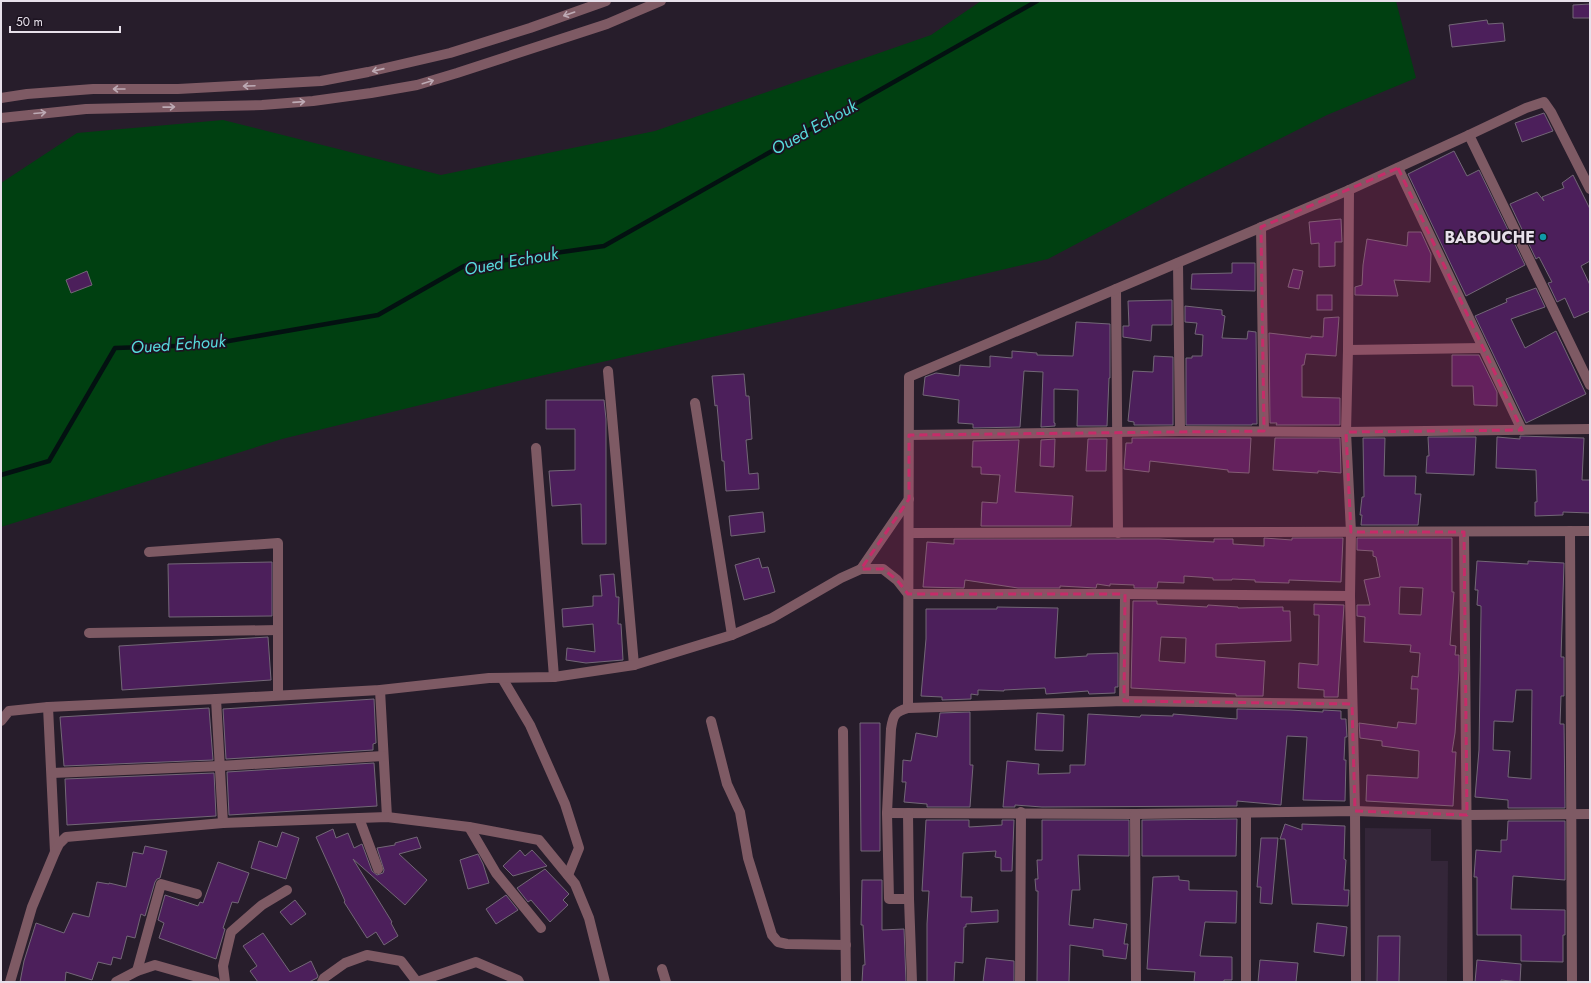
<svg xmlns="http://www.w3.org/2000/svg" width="1591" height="983" font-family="Jost,sans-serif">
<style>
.built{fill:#342639}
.green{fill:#004011}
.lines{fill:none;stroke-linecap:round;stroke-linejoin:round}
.stream{stroke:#031111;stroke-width:4.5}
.building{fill:#4c1f5b;stroke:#736777;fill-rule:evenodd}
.minor{stroke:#7e5a64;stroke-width:10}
.tertiary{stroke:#7e5a64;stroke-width:10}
.oneway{stroke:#bdaab4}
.marked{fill:#c62c69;fill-opacity:0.2;stroke:#c62c69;stroke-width:3;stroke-dasharray:8 5;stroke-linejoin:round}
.culture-dot{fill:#0f9aa8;stroke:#1d1421;stroke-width:1.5}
.labels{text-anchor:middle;stroke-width:3.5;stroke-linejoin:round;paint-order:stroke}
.poi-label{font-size:16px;font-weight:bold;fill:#e7e0ea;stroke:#1d1421;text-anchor:end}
.water-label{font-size:17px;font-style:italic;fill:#57d9db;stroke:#1d1421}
</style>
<rect width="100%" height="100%" fill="#271d2b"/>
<polygon class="built" points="1365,828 1431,829 1431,861 1448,861 1447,982 1365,982"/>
<polygon class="green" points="981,1 1396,1 1416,78 1327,115 1186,186 1048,259 818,313 518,381 282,439 1,527 1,183 77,133 223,120 441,175 655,131 931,35"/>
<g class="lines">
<polyline class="stream" points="1,475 49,461 115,348 206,345 378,315 464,266 604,246 1037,1"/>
</g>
<g class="building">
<polygon points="1590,4 1590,18 1573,18 1573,5"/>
<polygon points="1487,20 1488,24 1503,23 1505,41 1452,47 1449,25"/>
<polygon points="1544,113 1553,131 1522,142 1515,123"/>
<polygon points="1454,151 1467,176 1479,170 1525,265 1466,296 1408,174"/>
<polygon points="1573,175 1590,209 1590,261 1581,266 1590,285 1590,311 1574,318 1565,298 1557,302 1548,283 1552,282 1539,257 1536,259 1510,204 1537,192 1544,201 1542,197 1564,188 1562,183"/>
<polygon points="1341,219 1342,242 1335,242 1335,266 1319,267 1319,243 1311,244 1309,222"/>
<polygon points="1408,232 1421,232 1431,254 1430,282 1394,280 1398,296 1355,295 1355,287 1362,285 1363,265 1367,239 1407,246"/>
<polygon points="1232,263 1255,263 1255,291 1191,289 1192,274 1232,273"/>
<polygon points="1293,269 1303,271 1299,289 1288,287"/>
<polygon points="87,271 92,285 71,293 66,280"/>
<polygon points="1536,288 1545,307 1511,319 1525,348 1556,331 1586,394 1526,423 1475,316 1507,302 1506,299"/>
<rect x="1317" y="295" width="15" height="15"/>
<polygon points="1172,300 1172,325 1152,325 1151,341 1123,337 1123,326 1129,326 1128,301"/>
<polygon points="1185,306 1222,310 1222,315 1225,316 1222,338 1247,339 1248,331 1256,332 1257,424 1252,424 1252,425 1186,425 1186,358 1192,358 1192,356 1202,356 1203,335 1195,334 1197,323 1185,322"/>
<polygon points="1339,317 1336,356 1306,354 1304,365 1302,365 1302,397 1340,398 1340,425 1276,425 1277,423 1270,423 1269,333 1311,338 1311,336 1323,337 1324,318"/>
<polygon points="1076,322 1110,324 1110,378 1109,378 1107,426 1077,426 1078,390 1054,389 1054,423 1055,423 1055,426 1041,427 1043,372 1024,371 1020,427 973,428 973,424 958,423 959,400 923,395 925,377 936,373 959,376 960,365 990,367 990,356 1012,358 1012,351 1037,353 1037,355 1073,356"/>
<polygon points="1452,355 1479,355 1497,392 1497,406 1474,405 1473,386 1452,386"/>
<polygon points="1154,356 1173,357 1173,425 1134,425 1134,422 1128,421 1133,371 1153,372"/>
<polygon points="744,374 746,396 749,396 752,439 746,440 749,474 758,473 759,489 726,491 724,461 722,461 717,405 715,406 712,376"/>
<polygon points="546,400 604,400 606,419 606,544 582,544 581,504 552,506 549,471 575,470 575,429 546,429"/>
<polygon points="1520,436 1584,438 1582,480 1590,480 1590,513 1563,512 1563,515 1535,516 1535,502 1537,502 1536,470 1496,468 1497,437 1520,439"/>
<polygon points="1428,437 1476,437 1474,475 1426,473 1427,456 1429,456"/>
<polygon points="1132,438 1251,438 1249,473 1228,472 1228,470 1150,461 1149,472 1124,469 1126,443 1132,443"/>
<polygon points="1275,438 1340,438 1341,473 1318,471 1318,473 1273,470"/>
<polygon points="1363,438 1385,438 1384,476 1416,476 1415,494 1421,494 1418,525 1361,525 1362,515 1360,515 1362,497 1364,497"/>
<polygon points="1055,439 1054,467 1040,466 1041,440"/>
<polygon points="1088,439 1107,439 1106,471 1086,471"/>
<polygon points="1019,440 1015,492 1073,496 1071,526 981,526 982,502 997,503 1000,475 981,474 981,467 972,467 973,441"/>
<polygon points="763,512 765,532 731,536 729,516"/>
<polygon points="1264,538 1292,540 1292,538 1343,538 1341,582 1289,580 1289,583 1255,582 1255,580 1232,579 1232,580 1213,580 1213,578 1184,576 1184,583 1158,582 1157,588 1134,588 1134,585 1110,584 1110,586 1097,584 1096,588 1060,586 1060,588 1018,588 965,580 964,588 923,587 927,542 954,544 954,539 1159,539 1214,542 1214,539 1233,539 1233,544 1264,546"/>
<path d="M 1357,538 L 1452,538 L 1452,592 L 1454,592 L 1450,645 L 1456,646 L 1455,655 L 1459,655 L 1459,670 L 1455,733 L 1452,752 L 1456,752 L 1453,806 L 1366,801 L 1367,775 L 1418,778 L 1419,751 L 1382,746 L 1382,741 L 1360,738 L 1359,723 L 1397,728 L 1398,722 L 1416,724 L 1418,689 L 1411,689 L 1412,676 L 1418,677 L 1420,653 L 1410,652 L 1411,645 L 1364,642 L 1365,617 L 1357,616 L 1357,605 L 1370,605 L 1364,580 L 1380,577 L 1376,557 L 1373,556 L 1373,551 L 1357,550 ZM 1400,587 L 1423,588 L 1421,615 L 1399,614 Z"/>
<polygon points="759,558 762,568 768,567 775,592 744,600 735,565"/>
<path d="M 1477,561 L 1528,564 L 1528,561 L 1564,563 L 1561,657 L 1564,657 L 1564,696 L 1561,696 L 1560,724 L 1564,724 L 1565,808 L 1508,808 L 1508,800 L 1475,797 L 1479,750 L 1481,612 L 1481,606 L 1477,605 L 1478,590 L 1475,590 ZM 1516,690 L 1532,690 L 1531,779 L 1508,777 L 1510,751 L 1493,750 L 1494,721 L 1513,722 Z"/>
<polygon points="272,562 272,616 169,617 168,564"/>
<polygon points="614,574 616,597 619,597 618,624 621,624 623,660 586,663 566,660 567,648 595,652 593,624 563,627 562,609 593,606 593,596 602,596 600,575"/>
<path d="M 1133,601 L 1157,601 L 1157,604 L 1207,607 L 1208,605 L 1238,607 L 1238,608 L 1283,607 L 1283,611 L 1290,611 L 1291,641 L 1216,644 L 1216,657 L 1265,661 L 1263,696 L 1236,696 L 1236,694 L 1131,688 ZM 1161,637 L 1186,638 L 1185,663 L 1159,661 Z"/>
<polygon points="1314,604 1344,605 1338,697 1324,697 1324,690 1298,688 1299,663 1318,665 1319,615 1314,615"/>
<polygon points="997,607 1058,608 1055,658 1087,656 1087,654 1118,653 1118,687 1115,687 1115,693 1089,694 1088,691 1046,694 1045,688 1004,690 1004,691 978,690 978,695 971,694 971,699 942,700 942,697 921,696 926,639 926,609 997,609"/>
<polygon points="268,637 271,680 122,690 119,646"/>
<polygon points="374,699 376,743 373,744 373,750 226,759 223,709"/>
<polygon points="209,708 213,760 64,766 60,717"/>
<polygon points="1237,709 1290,710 1323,712 1323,710 1341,711 1341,719 1346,719 1346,721 1347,737 1345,737 1344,760 1346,760 1345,801 1303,800 1307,737 1287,736 1281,805 1237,801 1237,806 1042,807 1015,805 1015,807 1003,807 1007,761 1039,764 1038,774 1070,773 1070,765 1085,765 1088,714 1140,717 1141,715 1173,716 1173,714 1237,719"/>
<polygon points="970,712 970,765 973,765 970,807 927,807 927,804 904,802 906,782 902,782 903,760 911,761 916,733 937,737 940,713"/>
<polygon points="1037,713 1064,715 1063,751 1035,750"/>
<polygon points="860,723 880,723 880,851 861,851"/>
<polygon points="374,763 377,806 229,815 227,772"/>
<polygon points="214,773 216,816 67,825 65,779"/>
<polygon points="1237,819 1236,856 1142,856 1142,820"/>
<polygon points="926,820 969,820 969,827 1002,825 1002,820 1014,820 1012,871 1001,871 1001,858 995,857 996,851 963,853 961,897 972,897 971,912 998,910 998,922 966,924 966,927 964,927 963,963 955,962 954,982 927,982 927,924 929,891 922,891"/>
<polygon points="1042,820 1129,820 1129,856 1078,855 1080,890 1072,890 1069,925 1093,928 1094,919 1127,924 1124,944 1128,944 1126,959 1103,956 1103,950 1070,945 1069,982 1037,982 1038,891 1036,891 1035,879 1038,879 1037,860 1042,860"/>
<polygon points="1508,821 1565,821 1565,880 1513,876 1511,909 1565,910 1565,935 1563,935 1563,962 1521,961 1521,935 1477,935 1477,877 1474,877 1476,850 1501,852 1501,840 1507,840"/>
<polygon points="1285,824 1302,830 1302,824 1345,826 1344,859 1346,860 1344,890 1349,890 1348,906 1292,904 1285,839 1280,839"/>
<polygon points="333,829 336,838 348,833 354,848 362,844 372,871 377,875 383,873 384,870 377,848 395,845 395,843 417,837 421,848 399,854 427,880 405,905 353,859 392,922 391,923 398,936 384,945 376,932 367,938 344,902 345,901 316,837"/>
<polygon points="282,832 299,838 286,879 251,868 259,841 277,847"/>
<polygon points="1261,838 1278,838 1272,904 1260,903 1261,887 1257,887"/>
<polygon points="145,846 167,851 164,863 160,878 157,879 155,882 145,916 141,914 135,938 127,936 121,959 113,957 111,965 98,962 92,980 66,972 65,982 20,982 24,961 36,923 64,933 73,913 89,917 97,882 109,884 109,883 126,887 133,852 143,854"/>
<polygon points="520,850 525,856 532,850 547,866 513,876 503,866"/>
<polygon points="478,854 483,864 489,883 468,889 460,860"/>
<polygon points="218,862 249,873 238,903 232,902 223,928 225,929 216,959 159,938 164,923 158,920 165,895 198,906 200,902 203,903"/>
<polygon points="545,869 569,894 563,900 568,905 550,922 531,900 528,902 517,888"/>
<polygon points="1179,876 1179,880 1189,881 1189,890 1237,891 1236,923 1205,922 1200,956 1232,957 1232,980 1224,980 1224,982 1194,982 1195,972 1147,969 1153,877"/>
<polygon points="862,880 882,880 882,930 904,929 906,982 862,982 863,965 865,965 863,925 861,925"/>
<polygon points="506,895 518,910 496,924 486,909"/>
<polygon points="295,900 306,914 291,925 280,912"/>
<polygon points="1317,923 1347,927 1344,956 1314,952"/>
<polygon points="263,933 290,972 311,961 318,976 317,978 309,982 258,982 250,971 257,966 243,946"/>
<polygon points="1378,936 1400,936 1399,982 1377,982"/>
<polygon points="986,958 1014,961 1014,982 983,982"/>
<polygon points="1260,960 1298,963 1296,982 1258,982"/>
<polygon points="1477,960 1521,964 1520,982 1501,980 1501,982 1475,982"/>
</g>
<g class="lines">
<g class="minor">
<polyline points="1469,135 1590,385"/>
<polyline points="1398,168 1522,430"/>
<polyline points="1349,190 1348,350 1346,432 1351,532 1350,596 1355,811 1356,982"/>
<polyline points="1261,227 1264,431"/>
<polyline points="1178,263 1180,431"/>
<polyline points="1116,289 1118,533"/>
<polyline points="1348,350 1482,348"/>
<polyline points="608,371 634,665"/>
<polyline points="695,403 732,635"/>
<polyline points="909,435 1180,431 1346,432 1590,429"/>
<polyline points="536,448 554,677"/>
<polyline points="1570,531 1572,982"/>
<polyline points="1464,532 1468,982"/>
<polyline points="909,533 1590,531"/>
<polyline points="149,552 278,543 278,695"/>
<polyline points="861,569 909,499"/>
<polyline points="89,633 278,630"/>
<polyline points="502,678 530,725 565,804 579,848 568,875"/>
<polyline points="380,690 387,817"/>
<polyline points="216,699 223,823"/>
<polyline points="1124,701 1125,594"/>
<polyline points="48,707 55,852"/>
<polyline points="908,708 909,377 1349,190 1469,135 1526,108 1544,102 1551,112 1590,189"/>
<polyline points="1,721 9,711 48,707 216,699 380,690 489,678 554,677 634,665 732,635 772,618 841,578 861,569 883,569 897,580 908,594 1125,594 1350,596"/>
<polyline points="711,721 727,784 740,812 748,858 772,935 778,942 787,944 846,945"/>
<polyline points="843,731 846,982"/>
<polyline points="52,773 220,766 383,756"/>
<polyline points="887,813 1135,814 1355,811 1467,815 1590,814"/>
<polyline points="908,813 909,899"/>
<polyline points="1246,813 1246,982"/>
<polyline points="1135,814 1136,982"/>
<polyline points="359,818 378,869"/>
<polyline points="469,827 496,873 541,928"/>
<polyline points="662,969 666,982"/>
<polyline points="137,971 161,884 197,894"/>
<polyline points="116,982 137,971 155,965 215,982"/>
<polyline points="225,982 223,966 231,932 262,905 287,890"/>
<polyline points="322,982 324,978 345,963 367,955 401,961 417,982"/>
<polyline points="417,982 476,962 518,980 519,982"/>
<path d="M 912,982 L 909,899 L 889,899 L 887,813 L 891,729 C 893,716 894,712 908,708 L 1124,701 L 1352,704"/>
<polyline points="1020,982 1021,812"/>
</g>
<g class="tertiary">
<polyline points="1,98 27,94 93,89 178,89 321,81 368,72 450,53 530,28 606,1"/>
<polyline points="1,118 86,109 262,105 313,101 371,93 417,85 457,73 607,24 661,1"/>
<polyline points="10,982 32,907 55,852 59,844 66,837 223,823 387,817 469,827 539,840 575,884 589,918 605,982"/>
</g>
</g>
<defs><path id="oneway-shaft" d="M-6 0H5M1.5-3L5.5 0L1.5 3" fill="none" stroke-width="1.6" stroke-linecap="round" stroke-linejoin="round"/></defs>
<g class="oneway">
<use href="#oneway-shaft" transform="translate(569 14) rotate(161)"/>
<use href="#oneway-shaft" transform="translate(378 70) rotate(167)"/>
<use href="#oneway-shaft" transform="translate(428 82) rotate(-17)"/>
<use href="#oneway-shaft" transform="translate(249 86) rotate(178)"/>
<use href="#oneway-shaft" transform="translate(119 89) rotate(180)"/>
<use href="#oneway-shaft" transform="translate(299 102) rotate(-4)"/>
<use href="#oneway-shaft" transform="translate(169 107) rotate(-1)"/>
<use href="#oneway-shaft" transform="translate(40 113) rotate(-5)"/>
</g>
<path class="marked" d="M 1398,168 L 1522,430 L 1346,432 L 1351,532 L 1464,532 L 1467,815 L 1355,811 L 1352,704 L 1124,701 L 1125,594 L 908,594 L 897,580 L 883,569 L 861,569 L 909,499 L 909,435 L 1264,431 L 1261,227 Z"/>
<circle class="culture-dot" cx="1543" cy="237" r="4"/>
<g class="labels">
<g class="poi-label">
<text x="1535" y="243">BABOUCHE</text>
</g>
<g class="water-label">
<text transform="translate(814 127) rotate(-29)" y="6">Oued Echouk</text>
<text transform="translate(511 261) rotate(-10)" y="6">Oued Echouk</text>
<text transform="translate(178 344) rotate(-4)" y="6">Oued Echouk</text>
</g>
</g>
<rect width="1591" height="983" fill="none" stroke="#e7e0ea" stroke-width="4"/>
<path d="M10 26v6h110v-6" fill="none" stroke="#e7e0ea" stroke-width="2"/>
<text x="16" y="26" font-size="12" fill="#e7e0ea" stroke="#1d1421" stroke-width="3" paint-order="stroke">50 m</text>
</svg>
